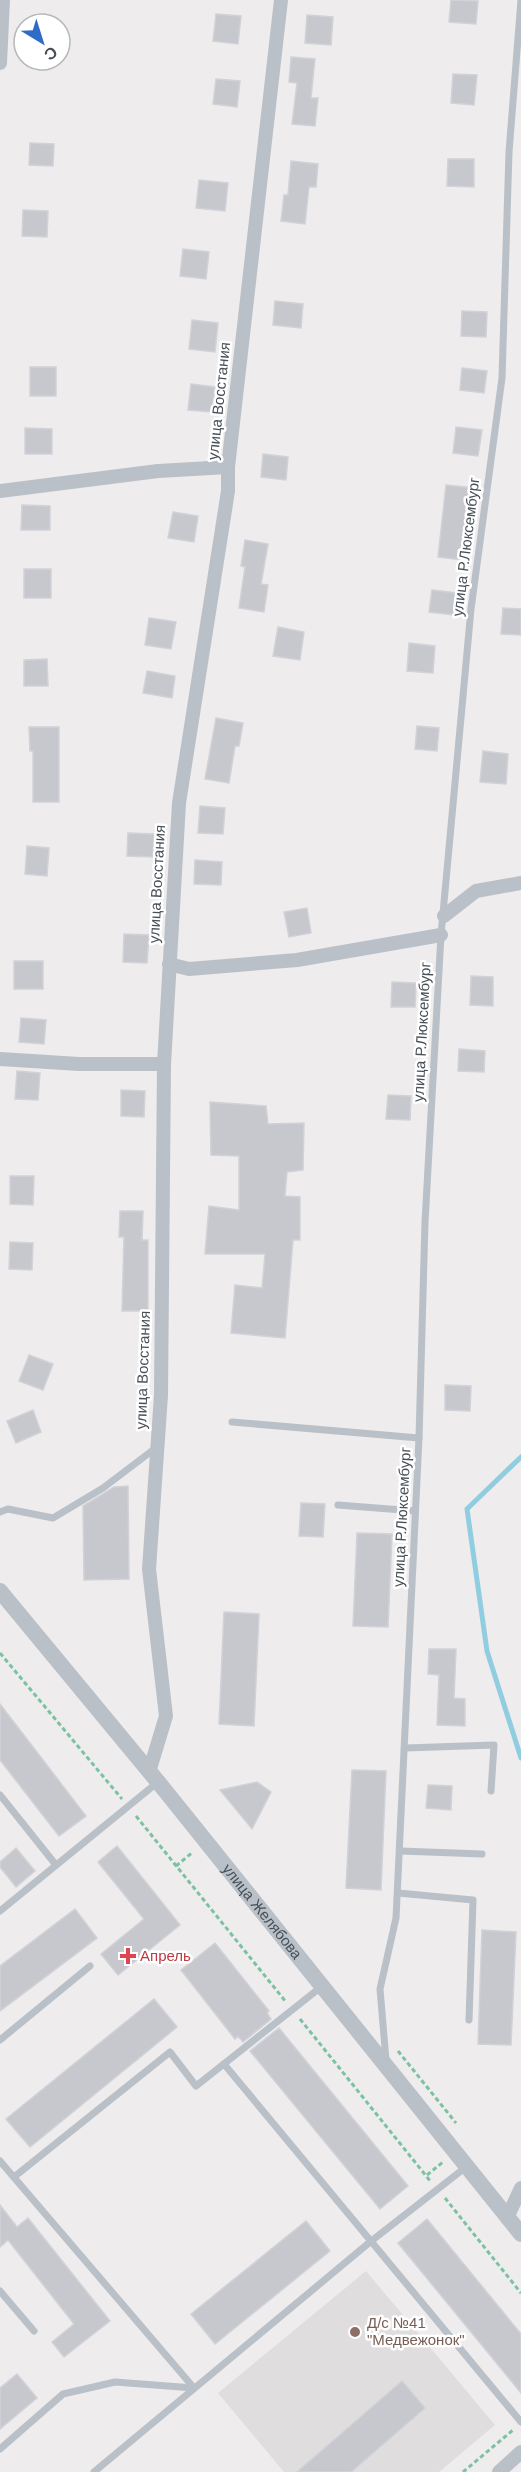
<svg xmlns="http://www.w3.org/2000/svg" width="521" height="2472" font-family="Helvetica,sans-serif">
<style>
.education{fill:#dfdddd}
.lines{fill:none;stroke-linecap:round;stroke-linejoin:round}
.stream{stroke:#90cde0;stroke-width:5}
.building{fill:#c7c8ce;stroke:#d1d2d7;stroke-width:1.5}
.path{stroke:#7bc2a1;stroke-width:3;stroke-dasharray:4.5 3;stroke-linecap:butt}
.service{stroke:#b9c0c7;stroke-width:7}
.minor{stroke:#b9c0c7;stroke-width:14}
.tertiary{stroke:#b9c0c7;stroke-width:16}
.health-dot{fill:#e0444e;stroke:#fff;stroke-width:2}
.education-dot{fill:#8d6e63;stroke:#fff;stroke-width:2}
.labels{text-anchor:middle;stroke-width:5;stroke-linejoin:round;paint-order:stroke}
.street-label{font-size:15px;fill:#474f57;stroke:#fff}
.health-label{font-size:15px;fill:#be3a42;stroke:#fff;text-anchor:start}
.education-label{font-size:15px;fill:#785e54;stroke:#fff;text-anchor:start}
</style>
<rect width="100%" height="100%" fill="#eeecec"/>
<polygon class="education" points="366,2271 495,2425 439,2472 284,2472 218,2393"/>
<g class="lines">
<polyline class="stream" points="521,1457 467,1509 487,1651 521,1758"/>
</g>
<g class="building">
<polygon points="451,0 478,1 476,24 449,22"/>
<polygon points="216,14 241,16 238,44 213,41"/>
<polygon points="307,15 333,17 331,45 305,43"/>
<polygon points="291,57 315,59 311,98 318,98 315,126 292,124 297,83 289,82"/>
<polygon points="453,74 477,75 474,105 451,103"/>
<polygon points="216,79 240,81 237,107 213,104"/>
<polygon points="30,143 54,144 53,166 29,165"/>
<polygon points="448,159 474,159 474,187 447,186"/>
<polygon points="291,161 318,164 316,187 309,187 305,224 281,221 284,195 288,195"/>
<polygon points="199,180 228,183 225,211 196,208"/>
<polygon points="23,210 48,211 47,237 22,236"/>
<polygon points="183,249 209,252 206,279 180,276"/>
<polygon points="275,301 303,304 301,328 273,325"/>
<polygon points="462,311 487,312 486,337 461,336"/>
<polygon points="192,320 218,323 215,352 189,349"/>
<rect x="30" y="367" width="26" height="29"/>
<polygon points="462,368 487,371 484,393 460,390"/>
<polygon points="191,384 215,387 212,412 188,410"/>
<polygon points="456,427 482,430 478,456 453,453"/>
<polygon points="25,428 52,429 52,454 25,454"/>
<polygon points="263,454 288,457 286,480 261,477"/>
<polygon points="446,485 475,488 463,560 438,557"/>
<polygon points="22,505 50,506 50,530 21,530"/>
<polygon points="173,512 198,516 194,542 168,538"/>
<polygon points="245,540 268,544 261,584 268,585 264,612 239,608 245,567 241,566"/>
<rect x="24" y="569" width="27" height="29"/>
<polygon points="432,590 457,593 454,615 429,612"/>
<polygon points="503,608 521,609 521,635 501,634"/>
<polygon points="149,618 176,622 171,649 145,645"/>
<polygon points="278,627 304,632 300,660 273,656"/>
<polygon points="409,643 435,646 433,673 407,671"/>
<polygon points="47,659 48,686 24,686 24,660"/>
<polygon points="147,671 175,676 172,698 143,693"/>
<polygon points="216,718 243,723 239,746 235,746 229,783 205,779"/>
<polygon points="417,726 439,728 437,751 415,749"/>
<polygon points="29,727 59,727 59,802 33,802 33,751 30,751"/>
<polygon points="483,751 508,754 506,784 480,782"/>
<polygon points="200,806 225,808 223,834 198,833"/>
<polygon points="128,833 154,834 153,857 127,856"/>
<polygon points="27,846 49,848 47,876 25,874"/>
<polygon points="195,860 222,862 221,885 194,884"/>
<polygon points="307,908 311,933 289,937 284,912"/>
<polygon points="124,934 149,935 147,963 123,962"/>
<rect x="14" y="961" width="29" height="28"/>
<polygon points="471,976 493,977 493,1006 470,1005"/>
<polygon points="392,982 416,983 415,1007 391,1007"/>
<polygon points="21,1018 46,1020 44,1044 19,1042"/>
<polygon points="459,1049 485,1051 484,1072 458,1071"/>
<polygon points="17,1071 40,1073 38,1100 15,1099"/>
<polygon points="121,1090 145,1091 144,1117 121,1116"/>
<polygon points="388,1095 411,1096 410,1120 386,1119"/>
<polygon points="210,1102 266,1106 268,1124 304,1123 303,1170 287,1172 285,1196 300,1197 300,1240 293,1240 285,1338 231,1333 235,1285 262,1288 265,1254 205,1254 209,1206 239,1210 239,1156 211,1155"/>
<polygon points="10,1176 34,1176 33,1205 10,1204"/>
<polygon points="120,1211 143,1211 142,1240 148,1240 148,1311 122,1311 124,1237 119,1237"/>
<polygon points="10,1242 33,1243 32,1270 9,1269"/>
<polygon points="29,1355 53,1364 43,1390 19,1381"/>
<polygon points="445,1385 471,1386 470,1411 445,1410"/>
<polygon points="33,1410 41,1432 16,1443 7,1421"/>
<polygon points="128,1486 129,1579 84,1580 83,1506 114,1487"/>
<polygon points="301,1503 325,1504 323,1537 299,1536"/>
<polygon points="357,1533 392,1534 388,1627 353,1626"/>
<polygon points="224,1612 259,1614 254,1726 219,1724"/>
<polygon points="429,1649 456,1649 454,1698 465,1699 465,1726 437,1725 439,1675 428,1674"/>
<polygon points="0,1704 86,1816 59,1836 0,1760"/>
<polygon points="352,1770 386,1771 381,1890 346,1888"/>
<polygon points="257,1782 271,1792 252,1829 220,1790"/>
<polygon points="428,1785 452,1786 451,1810 426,1808"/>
<polygon points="117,1846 180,1925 118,1975 101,1954 144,1919 98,1862"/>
<polygon points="16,1848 35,1871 16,1887 0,1867 0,1862"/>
<polygon points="75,1909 97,1938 0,2011 0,1966"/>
<polygon points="482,1930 516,1932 511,2045 478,2044"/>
<polygon points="215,1943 269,2011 267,2013 271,2019 243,2042 238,2036 235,2039 181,1970"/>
<polygon points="154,1999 177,2027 30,2147 6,2119"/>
<polygon points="279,2028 408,2186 380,2209 250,2051"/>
<polygon points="0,2205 17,2227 28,2218 110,2321 64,2357 52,2342 74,2324 8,2240 0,2247"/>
<polygon points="427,2219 521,2334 521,2393 398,2243"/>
<polygon points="306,2221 330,2251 215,2344 191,2314"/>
<polygon points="17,2374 37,2398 0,2429 0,2388"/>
<polygon points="402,2381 425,2408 351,2472 297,2472"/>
</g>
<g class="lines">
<g class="path">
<polyline points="0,1653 122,1799"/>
<polyline points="136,1816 286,2002"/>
<polyline points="176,1866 193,1852"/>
<polyline points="300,2019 431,2182"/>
<polyline points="398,2051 456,2123"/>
<polyline points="427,2175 443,2162"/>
<polyline points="445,2198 521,2293"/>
<polyline points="463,2472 513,2430"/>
</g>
<g class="service">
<polyline points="232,1422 419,1438"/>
<polyline points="338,1505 415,1511"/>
<polyline points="0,1512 8,1509 53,1518 103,1488 157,1447"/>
<polyline points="405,1748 494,1745 491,1791"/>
<polyline points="0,1795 56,1865"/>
<polyline points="400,1851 482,1854"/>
<polyline points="398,1893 473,1900 469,2020"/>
<polyline points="0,1911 158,1782"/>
<polyline points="0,2040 90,1966"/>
<polyline points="386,2060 380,1989 396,1918 419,1438 425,1222 441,935 471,609 502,378 509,152 521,0"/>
<polyline points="224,2064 521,2422"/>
<polyline points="0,2161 194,2388"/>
<polyline points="14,2177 170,2052 196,2086 321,1987"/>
<polyline points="0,2291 34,2331"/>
<polyline points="0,2449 63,2394 115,2382 194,2388"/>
<polyline points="94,2472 370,2242 466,2167"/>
</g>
<g class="minor">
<polyline points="0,63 3,0"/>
<polyline points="0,491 158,471 228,467"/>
<polyline points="444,916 476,891 521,883"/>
<polyline points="169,964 189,969 297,960 441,935"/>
<polyline points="0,1059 79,1064 164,1064"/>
<polyline points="149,1772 166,1716 149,1569 161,1395 164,1064 179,803 228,491 228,467 281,0"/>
<polyline points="507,2218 521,2188"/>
<polyline points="499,2472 521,2452"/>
</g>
<path class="tertiary" id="s1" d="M 0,1591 L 163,1788 L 521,2234"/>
</g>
<path class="health-dot" d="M125 1947h6v6h6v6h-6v6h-6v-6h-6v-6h6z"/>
<circle class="education-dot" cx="355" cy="2332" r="6"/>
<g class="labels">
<g class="street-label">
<text transform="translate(219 401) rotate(-84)" y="5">улица Восстания</text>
<text transform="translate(466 547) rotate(-83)" y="5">улица Р.Люксембург</text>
<text transform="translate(157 884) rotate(-87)" y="5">улица Восстания</text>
<text transform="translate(422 1032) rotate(-87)" y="5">улица Р.Люксембург</text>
<text transform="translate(143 1370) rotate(-88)" y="5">улица Восстания</text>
<text transform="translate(402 1517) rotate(-87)" y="5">улица Р.Люксембург</text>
<text dy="5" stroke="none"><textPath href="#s1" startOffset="414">улица Желябова</textPath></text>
</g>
<g class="health-label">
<text x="140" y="1961">Апрель</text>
</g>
<g class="education-label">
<text x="367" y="2328">Д/с №41<tspan x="367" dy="17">"Медвежонок"</tspan></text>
</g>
</g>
<g transform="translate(42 42) rotate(142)"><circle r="28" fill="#ffffff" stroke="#b5b9bc" stroke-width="1.5"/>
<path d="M0-4.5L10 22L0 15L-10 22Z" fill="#2e6cc7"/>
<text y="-9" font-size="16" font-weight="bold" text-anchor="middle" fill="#474f57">С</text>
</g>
</svg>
